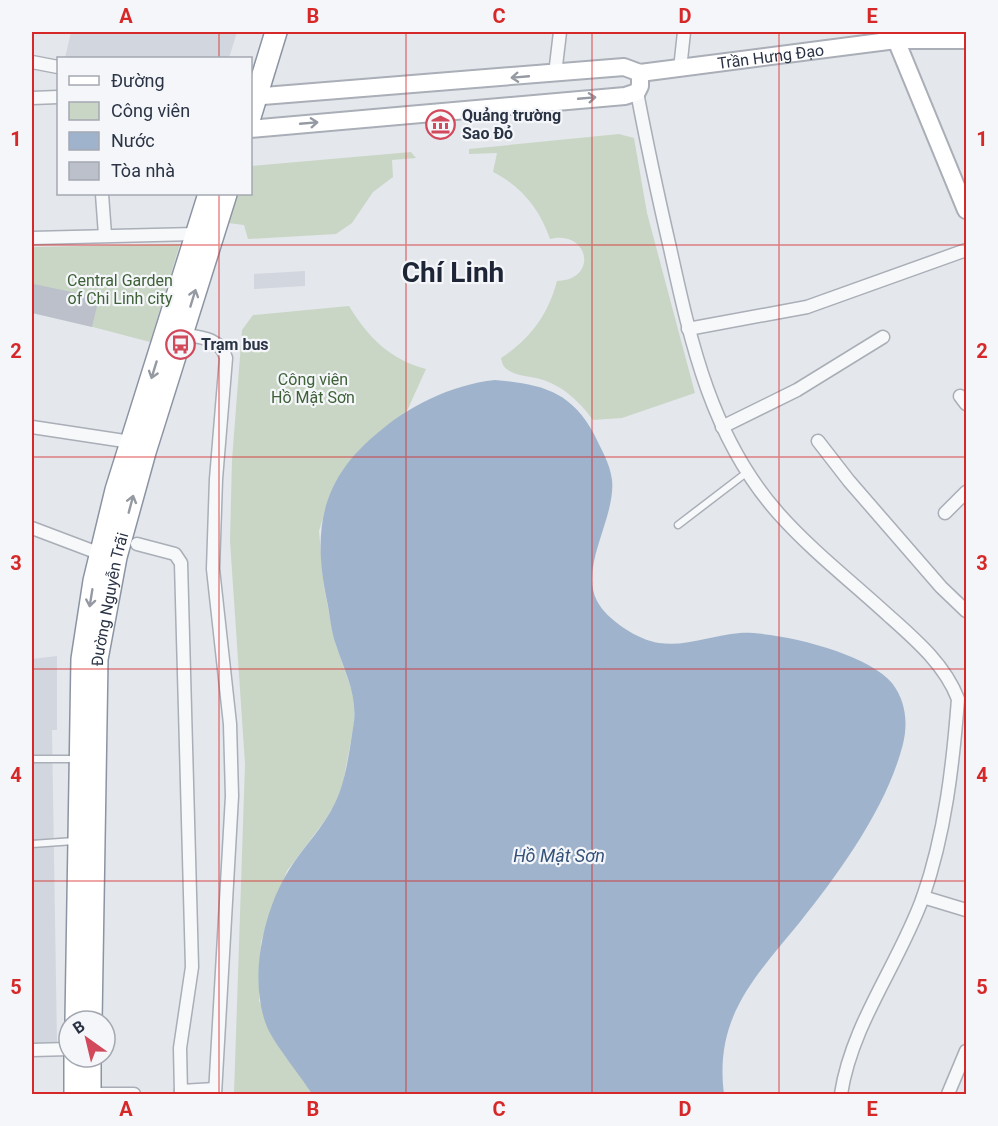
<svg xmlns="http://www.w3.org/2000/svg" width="998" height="1126" font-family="Roboto,sans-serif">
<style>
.built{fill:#d2d6de}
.green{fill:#c9d6c5}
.water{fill:#9fb4cc}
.building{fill:#bbc0ca}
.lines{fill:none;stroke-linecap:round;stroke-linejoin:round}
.lane-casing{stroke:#a9aeb7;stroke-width:9}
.street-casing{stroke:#a9aeb7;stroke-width:15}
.secondary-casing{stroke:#a9aeb7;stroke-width:20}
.highway-casing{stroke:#8b94a3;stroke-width:24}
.lane{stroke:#f7f8fa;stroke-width:6}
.street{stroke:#f7f8fa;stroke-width:12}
.secondary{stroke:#fff;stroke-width:16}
.highway{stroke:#fff;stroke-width:21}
.oneway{stroke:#959aa2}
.grid{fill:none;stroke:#d62828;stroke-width:1.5;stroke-opacity:0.55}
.labels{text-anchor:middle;stroke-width:4.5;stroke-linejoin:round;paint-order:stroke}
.street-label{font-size:16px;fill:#2b3445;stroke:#f4f6f9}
.poi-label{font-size:16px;font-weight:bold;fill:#2b3445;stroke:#f4f6f9;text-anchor:start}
.park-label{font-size:16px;fill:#3f6138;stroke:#f4f6f9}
.water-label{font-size:18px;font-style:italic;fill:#34527a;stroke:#f4f6f9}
.town-label{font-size:28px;font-weight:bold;fill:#1d2536;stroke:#f4f6f9}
.neatline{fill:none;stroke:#d62828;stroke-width:2}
.grid-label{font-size:20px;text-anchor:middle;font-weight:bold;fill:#d62828}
</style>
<rect width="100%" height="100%" fill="#e4e7ec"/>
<g class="built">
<polygon points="71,32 237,32 229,58 65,58"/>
<polygon points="305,271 305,286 254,289 254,274"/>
<polygon points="57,656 57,730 52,730 57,1043 32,1043 32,659"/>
</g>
<g class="green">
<path d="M 619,134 L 634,138 L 647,213 L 695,393 L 622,418 L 593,420 C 580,402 562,385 540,379 C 530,376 516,376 508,370 C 503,367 502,363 501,358 C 530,339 548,315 557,281 C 599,280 589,229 550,239 C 540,209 521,186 493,172 L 497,153 L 469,154 L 469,149 Z"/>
<polygon points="411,152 416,158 392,160 393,177 373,192 352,223 336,234 248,239 244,225 228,223 235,194 250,194 251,166"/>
<polygon points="180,244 150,342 32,311 32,247"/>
<path d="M 349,306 C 368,337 389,359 426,369 L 406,413 L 381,430 L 349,462 L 332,490 L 319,531 L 324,587 L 335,642 L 355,700 L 354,724 L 343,783 L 336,802 L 326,819 L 287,871 L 270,914 L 261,942 L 259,978 L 259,1001 L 312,1094 L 234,1094 L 245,764 L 230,541 L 232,460 L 242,330 L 253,315 Z"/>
</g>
<path class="water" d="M 495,380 C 541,384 571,391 594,434 C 601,449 610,463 612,480 C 616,518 579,566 597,601 C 607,620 638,640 659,643 C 687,647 712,635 740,633 C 777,631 868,653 892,683 C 906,701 908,723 903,744 C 887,807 840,872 800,922 C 755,977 714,1017 724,1094 L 312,1094 C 300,1075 275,1045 267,1027 C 248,980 263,911 289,870 C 303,847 324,827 335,803 C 346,780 349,753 353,728 C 359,697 345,673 336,645 C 331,631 330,615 327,601 C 313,534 319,483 374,436 C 408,406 450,385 495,380 Z"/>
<polygon class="building" points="34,284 99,298 92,327 32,313"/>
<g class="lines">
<defs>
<g id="lane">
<polyline points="678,525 746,473"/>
<polyline points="32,759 78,759"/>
<polyline points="32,844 74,841"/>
</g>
<g id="street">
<polyline points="32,62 58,67"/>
<polyline points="680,69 684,32"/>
<polyline points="555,74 560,32"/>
<path d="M 637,92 C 647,145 658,196 670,248 C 691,344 712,439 779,514 C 812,551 852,582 889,616 C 916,640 945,665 958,699 C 953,765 945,834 923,897 C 899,964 852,1023 841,1094"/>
<polyline points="32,98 58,97"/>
<polyline points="102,194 105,235"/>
<polyline points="32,238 195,234"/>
<polyline points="688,329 807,307 966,250"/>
<path d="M 176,333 C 196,337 220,336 226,358 L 216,479 L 213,569 L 230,724 L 232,796 L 215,1094"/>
<polyline points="960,396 966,404"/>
<polyline points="32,427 131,442"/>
<polyline points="722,427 797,390 883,337"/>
<polyline points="818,441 849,481 941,587 966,611"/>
<polyline points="945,513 966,492"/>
<polyline points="32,528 106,556"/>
<polyline points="137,544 175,554 181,563 192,967 180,1048 181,1094"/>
<polyline points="923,897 966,910"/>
<polyline points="32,1050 69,1049"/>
<polyline points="181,1091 215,1089"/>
<polyline points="90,1094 134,1094"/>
<polyline points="948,1094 966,1051"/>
</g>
<g id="secondary">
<polyline points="896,40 966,210"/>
<path id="s1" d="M 250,97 L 624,67 L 640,73 L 896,40 L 966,40"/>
<polyline points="250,129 625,96 637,92 640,86 640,73"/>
</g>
<g id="highway">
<polyline points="250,117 276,32"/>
<polyline points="76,1021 82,659 94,581 116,490 209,194"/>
<path id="s2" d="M 91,1021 L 97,659 L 116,557 L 145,452 L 226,194"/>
<polyline points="75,1094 75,1057"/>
<polyline points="90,1094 90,1057"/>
</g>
</defs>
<use href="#lane" class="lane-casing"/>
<use href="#street" class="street-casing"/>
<use href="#secondary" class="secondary-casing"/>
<use href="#highway" class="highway-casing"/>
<use href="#lane" class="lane"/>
<use href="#street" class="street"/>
<use href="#secondary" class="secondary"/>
<use href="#highway" class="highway"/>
</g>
<defs><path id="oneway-shaft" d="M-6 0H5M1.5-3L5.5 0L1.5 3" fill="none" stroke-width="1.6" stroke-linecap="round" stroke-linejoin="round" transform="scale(1.5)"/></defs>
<g class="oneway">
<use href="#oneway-shaft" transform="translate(520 77) rotate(175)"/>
<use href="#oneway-shaft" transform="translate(587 98) rotate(-5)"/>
<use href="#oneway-shaft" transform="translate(309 123) rotate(-5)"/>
<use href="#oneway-shaft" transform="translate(193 298) rotate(-73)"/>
<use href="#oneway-shaft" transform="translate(154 370) rotate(107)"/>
<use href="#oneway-shaft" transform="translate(131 504) rotate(-75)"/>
<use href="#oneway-shaft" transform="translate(91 598) rotate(99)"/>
</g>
<path class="grid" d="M 219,32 L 219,58M 406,32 L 406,1094M 592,32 L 592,1094M 779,32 L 779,1094M 219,194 L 219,1094M 32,245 L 966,245M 32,457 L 966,457M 32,669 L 966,669M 32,881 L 966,881"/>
<defs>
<symbol id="museum-ring" viewBox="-11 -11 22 22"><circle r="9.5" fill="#f4f6f9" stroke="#d1495b" stroke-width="1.5"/><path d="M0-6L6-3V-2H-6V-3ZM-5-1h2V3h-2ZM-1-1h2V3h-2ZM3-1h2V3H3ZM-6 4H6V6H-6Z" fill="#d1495b"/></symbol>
<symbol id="bus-ring" viewBox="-11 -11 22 22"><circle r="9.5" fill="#f4f6f9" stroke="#d1495b" stroke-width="1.5"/><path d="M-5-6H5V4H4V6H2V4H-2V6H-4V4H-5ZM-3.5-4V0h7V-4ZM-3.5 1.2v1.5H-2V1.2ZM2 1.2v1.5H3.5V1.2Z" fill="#d1495b"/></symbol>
</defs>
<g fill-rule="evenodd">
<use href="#museum-ring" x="424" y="108" width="33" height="33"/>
<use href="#bus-ring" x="164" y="328" width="33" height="33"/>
</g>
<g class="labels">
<g class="street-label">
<text dy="6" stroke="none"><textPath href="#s1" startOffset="524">Trần Hưng Đạo</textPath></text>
<text dy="6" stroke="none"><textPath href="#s2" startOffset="423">Đường Nguyễn Trãi</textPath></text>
</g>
<g class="poi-label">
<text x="462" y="121">Quảng trường<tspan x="462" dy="18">Sao Đỏ</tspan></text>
<text x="201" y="350">Trạm bus</text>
</g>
<g class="park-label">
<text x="120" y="286">Central Garden<tspan x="120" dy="18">of Chi Linh city</tspan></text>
<text x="313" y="385">Công viên<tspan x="313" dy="18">Hồ Mật Sơn</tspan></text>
</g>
<g class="water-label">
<text x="559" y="862">Hồ Mật Sơn</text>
</g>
<g class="town-label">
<text x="453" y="282">Chí Linh</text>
</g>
</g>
<rect width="998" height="1126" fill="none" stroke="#f4f6f9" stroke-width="66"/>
<rect x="57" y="57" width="195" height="138" fill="#f4f6f9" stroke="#a4a8b1" stroke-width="1.5"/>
<rect x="69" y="76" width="30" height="9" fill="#ffffff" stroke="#a4a8b1" stroke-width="1.5"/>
<text x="111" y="87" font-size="18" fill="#2b3445">Đường</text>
<rect x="69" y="102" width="30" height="18" fill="#c9d6c5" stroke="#a4a8b1" stroke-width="1.5"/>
<text x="111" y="117" font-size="18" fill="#2b3445">Công viên</text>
<rect x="69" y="132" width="30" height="18" fill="#9fb4cc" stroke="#a4a8b1" stroke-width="1.5"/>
<text x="111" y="147" font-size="18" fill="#2b3445">Nước</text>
<rect x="69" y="162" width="30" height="18" fill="#bbc0ca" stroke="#a4a8b1" stroke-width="1.5"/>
<text x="111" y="177" font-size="18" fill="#2b3445">Tòa nhà</text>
<g transform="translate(87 1039) rotate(326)"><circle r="28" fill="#f4f6f9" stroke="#a4a8b1" stroke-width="1.5"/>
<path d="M0-4.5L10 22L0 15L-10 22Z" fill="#d1495b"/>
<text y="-9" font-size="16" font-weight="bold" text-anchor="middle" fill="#2b3445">B</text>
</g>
<rect x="33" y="33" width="932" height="1060" class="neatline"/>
<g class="grid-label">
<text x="126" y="23">A</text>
<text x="313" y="23">B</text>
<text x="499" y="23">C</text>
<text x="685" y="23">D</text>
<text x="872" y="23">E</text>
<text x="16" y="146">1</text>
<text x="982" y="146">1</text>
<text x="16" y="358">2</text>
<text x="982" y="358">2</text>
<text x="16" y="570">3</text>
<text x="982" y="570">3</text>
<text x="16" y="782">4</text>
<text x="982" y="782">4</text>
<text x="16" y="994">5</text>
<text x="982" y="994">5</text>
<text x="126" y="1116">A</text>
<text x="313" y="1116">B</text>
<text x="499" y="1116">C</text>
<text x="685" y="1116">D</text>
<text x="872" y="1116">E</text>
</g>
</svg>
